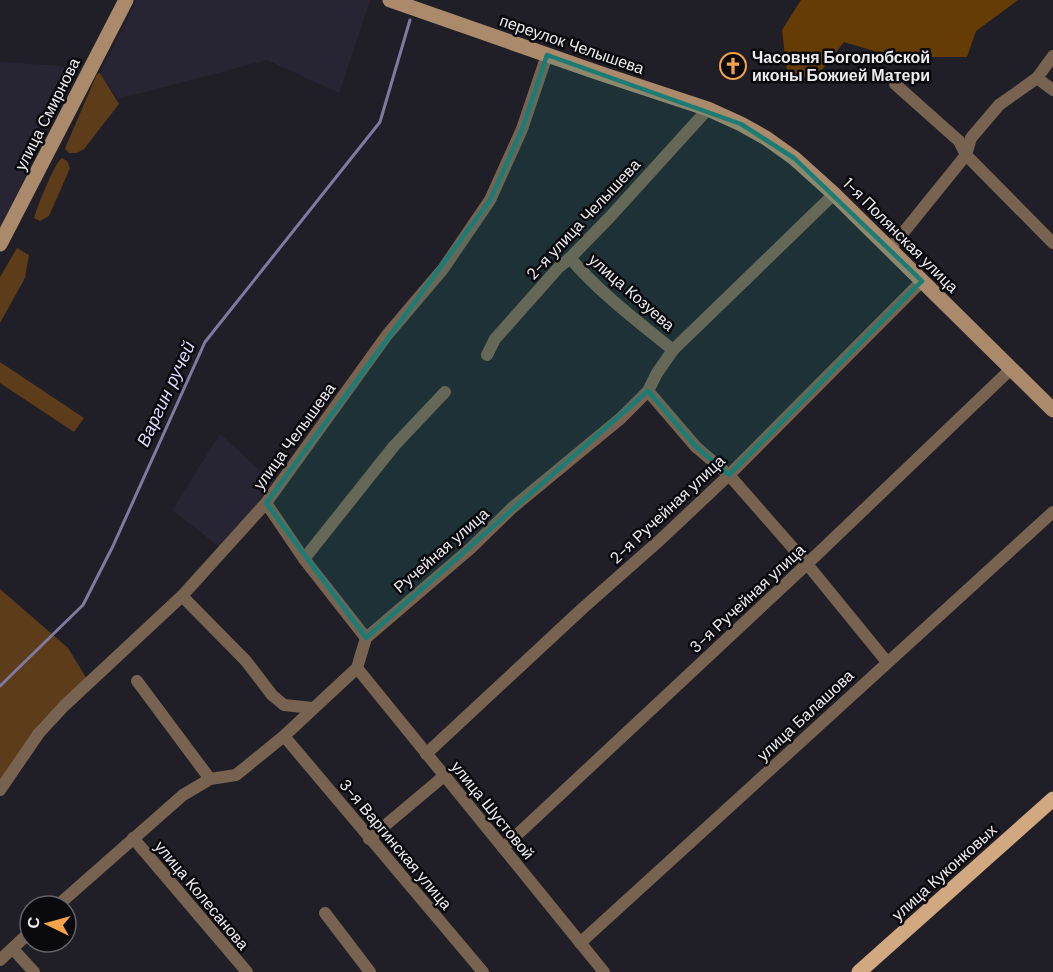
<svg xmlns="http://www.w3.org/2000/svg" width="1053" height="972" font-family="'DM Sans',sans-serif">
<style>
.built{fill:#272533}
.green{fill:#5d3c1a}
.forest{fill:#663c05}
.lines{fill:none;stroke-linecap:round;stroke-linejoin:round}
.stream{stroke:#8079a0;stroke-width:3}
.street{stroke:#786351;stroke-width:12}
.secondary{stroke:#aa8a6b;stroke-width:15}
.primary{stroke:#d1a87f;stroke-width:15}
.marked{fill:#1a7c74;fill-opacity:0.2;stroke:#1a7c74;stroke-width:4.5;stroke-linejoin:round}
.labels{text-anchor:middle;stroke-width:5;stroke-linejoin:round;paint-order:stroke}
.street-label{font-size:16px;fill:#ebebf0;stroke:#0a090d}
.poi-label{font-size:16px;font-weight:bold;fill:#ebebf0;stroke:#0a090d;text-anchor:start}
.water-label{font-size:18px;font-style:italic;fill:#ddd9fb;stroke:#0a090d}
</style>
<rect width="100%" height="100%" fill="#201f27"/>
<g class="built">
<polygon points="137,0 370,0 339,93 267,60 118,99 100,73"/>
<polygon points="0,62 61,66 73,76 0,228"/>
<polygon points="220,434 274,483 221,548 172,510"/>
</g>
<g class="green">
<polygon points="100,73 119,104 84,149 77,153 69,153 65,149 66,146 97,74"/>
<path d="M 62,158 L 67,161 L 70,168 L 49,216 L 40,221 L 34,218 C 36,209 55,162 62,158 Z"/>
<polygon points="17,248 29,255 25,278 0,323 0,277"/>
<polygon points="0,362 84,418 74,432 0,383"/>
<polygon points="0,589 68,648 87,679 57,705 38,725 0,788"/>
</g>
<polygon class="forest" points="801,0 1018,0 976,31 967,57 904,57 881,53 844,42 817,76 788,80 782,30"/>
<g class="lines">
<polyline class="stream" points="0,686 83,605 113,546 205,342 380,122 410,20"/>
<g class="street">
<polyline points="1037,78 1053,90"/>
<polyline points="895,84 959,141 966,155 1053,243"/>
<polyline points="890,249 966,155 971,138 999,105 1037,78 1053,56"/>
<path d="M 570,258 C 600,293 637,321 673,350"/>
<polyline points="487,355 495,339 559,267 570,258 609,218 708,109"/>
<polyline points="648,391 696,447 729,475 807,564 887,662"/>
<polyline points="266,503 304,559 366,638"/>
<polyline points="304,559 394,446 445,392"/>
<polyline points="182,596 246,661 272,695 284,705 313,708"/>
<polyline points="357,668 604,972"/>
<polyline points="137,681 210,779"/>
<polyline points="284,736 483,972"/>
<polyline points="426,754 583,608 660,540 729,475 922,281"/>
<polyline points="0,790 39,733 64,706 182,596 266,503 387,335 443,269 490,200 522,129 547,55"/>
<polyline points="133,838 247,972"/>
<polyline points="369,839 444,776"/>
<polyline points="503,848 807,564 1011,369"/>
<polyline points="57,906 183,795 210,779 236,775 284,736 357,668 366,638 471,548 512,508 621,418 648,391 657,373 673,350 834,194"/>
<polyline points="325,913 370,972"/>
<polyline points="580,943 1053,512"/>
<polyline points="13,949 34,972"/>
<polyline points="0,960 30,932"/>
</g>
<g class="secondary">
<polyline points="390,0 599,73 708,109 741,124 766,138 794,158 834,194 1053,410"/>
<polyline points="0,244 126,0"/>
</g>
<polyline class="primary" points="859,972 1053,799"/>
</g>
<path class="marked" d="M 547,55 L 741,124 L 794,158 L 922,281 L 729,475 L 696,447 L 648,391 L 366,638 L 266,503 L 490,200 L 522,129 Z"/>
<defs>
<symbol id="church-ring" viewBox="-11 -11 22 22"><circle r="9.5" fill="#0a090d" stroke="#f6a247" stroke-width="1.5"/><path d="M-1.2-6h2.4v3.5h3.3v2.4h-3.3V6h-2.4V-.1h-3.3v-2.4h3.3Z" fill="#f6a247"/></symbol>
</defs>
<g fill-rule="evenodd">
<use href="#church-ring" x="718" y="51" width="30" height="30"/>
</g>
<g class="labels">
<g class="street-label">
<text transform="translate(572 44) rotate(19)" y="6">переулок Челышева</text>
<text transform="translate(47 114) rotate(-63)" y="6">улица Смирнова</text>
<text transform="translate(583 219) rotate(-47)" y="6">2-я улица Челышева</text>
<text transform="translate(901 235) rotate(45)" y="6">1-я Полянская улица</text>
<text transform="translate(632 292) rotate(41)" y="6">улица Козуева</text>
<text transform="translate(294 436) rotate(-54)" y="6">улица Челышева</text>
<text transform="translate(667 509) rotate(-43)" y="6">2-я Ручейная улица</text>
<text transform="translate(441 550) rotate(-41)" y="6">Ручейная улица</text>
<text transform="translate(747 598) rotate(-43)" y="6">3-я Ручейная улица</text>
<text transform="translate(805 715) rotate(-43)" y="6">улица Балашова</text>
<text transform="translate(493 810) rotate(51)" y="6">улица Шустовой</text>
<text transform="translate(396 844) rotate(50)" y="6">3-я Варгинская улица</text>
<text transform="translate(944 872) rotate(-42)" y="6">улица Куконковых</text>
<text transform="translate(202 895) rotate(50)" y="6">улица Колесанова</text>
</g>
<g class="poi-label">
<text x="752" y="63">Часовня Боголюбской<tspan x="752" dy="18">иконы Божией Матери</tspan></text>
</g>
<g class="water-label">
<text transform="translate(166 394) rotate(-65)" y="6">Варгин ручей</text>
</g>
</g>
<g transform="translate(48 924) rotate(275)"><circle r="28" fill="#0a090d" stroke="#646368" stroke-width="1.5"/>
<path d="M0-4.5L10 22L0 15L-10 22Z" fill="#f6a247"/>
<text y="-9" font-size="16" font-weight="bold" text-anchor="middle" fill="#ebebf0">С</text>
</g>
</svg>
